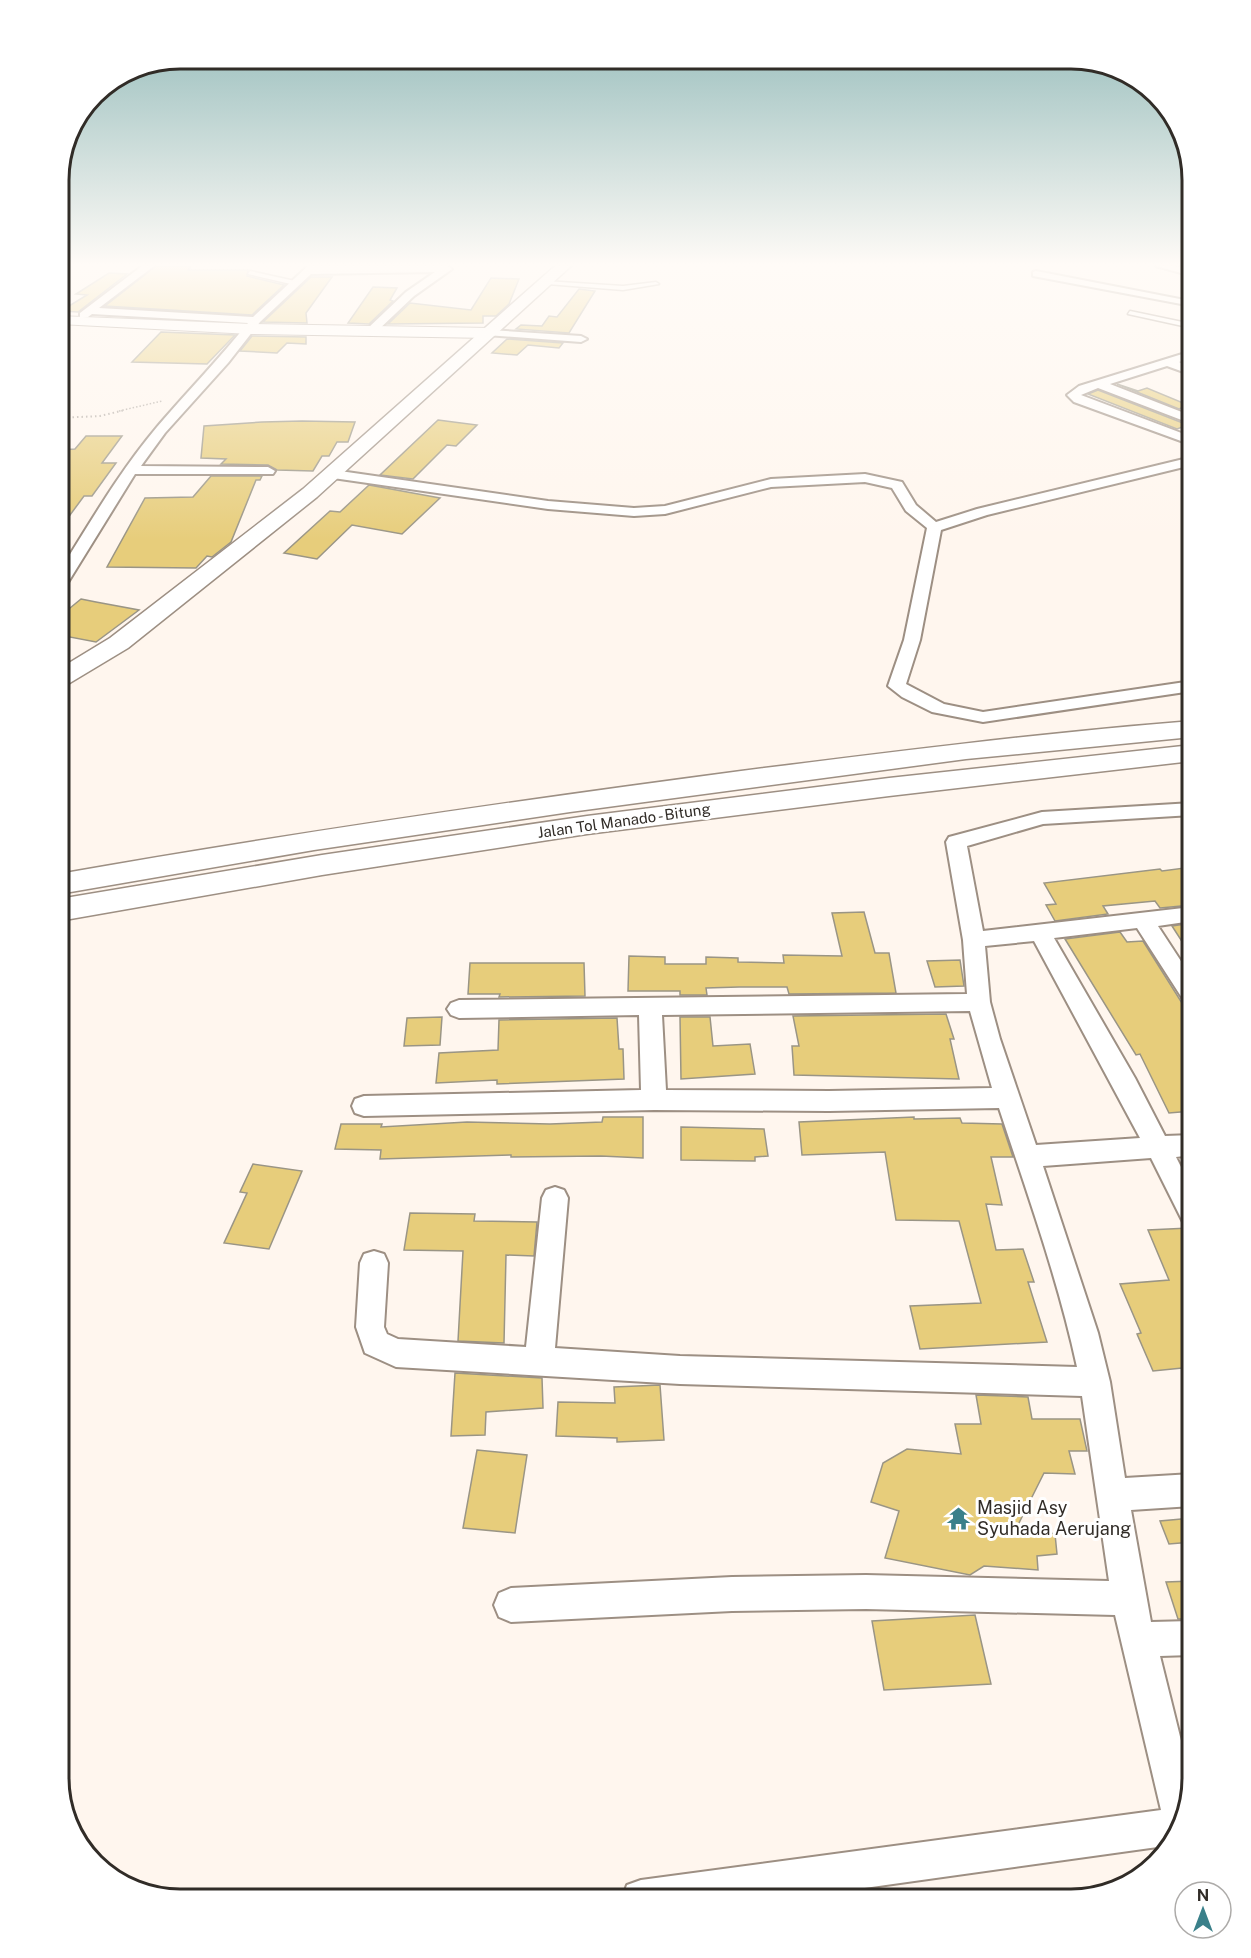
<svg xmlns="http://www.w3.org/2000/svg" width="1251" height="1958" font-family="'Public Sans',sans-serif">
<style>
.building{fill:#e7cd7b;stroke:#9a9585;stroke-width:1.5}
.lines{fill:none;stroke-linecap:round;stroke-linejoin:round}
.lane-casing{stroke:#9d8f83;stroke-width:3}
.street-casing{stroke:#9d8f83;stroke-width:4}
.secondary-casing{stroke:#9d8f83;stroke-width:2}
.highway-casing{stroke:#9d8f83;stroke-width:3}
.path-far1{stroke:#b2aaa3;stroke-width:1.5;stroke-dasharray:1.5 2;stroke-linecap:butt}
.path{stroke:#b2aaa3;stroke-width:2;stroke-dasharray:1.5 3;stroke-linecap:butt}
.lane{fill:#fff;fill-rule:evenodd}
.street{fill:#fff;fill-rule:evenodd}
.secondary{fill:#fff;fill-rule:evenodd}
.highway{fill:#fff;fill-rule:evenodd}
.labels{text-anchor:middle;stroke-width:6;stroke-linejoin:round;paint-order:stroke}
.street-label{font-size:15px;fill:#312c27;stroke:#fff}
.near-poi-label{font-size:18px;fill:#312c27;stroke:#fff;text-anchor:start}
.rim{fill:none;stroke:#312c27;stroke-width:3}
</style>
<rect width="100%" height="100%" fill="#fff6ee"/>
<g class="building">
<polygon points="156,266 191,266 188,270 248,270 247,276 284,285 252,315 105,306"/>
<polygon points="109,273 127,274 78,312 61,311 87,295 76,294"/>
<polygon points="311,277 332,277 306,313 307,323 263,322"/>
<polygon points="491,278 519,279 509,304 496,316 483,316 483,323 388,324 410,303 471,310"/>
<polygon points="373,287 397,288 390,300 393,301 369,324 348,323"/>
<polygon points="579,289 595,291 569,333 516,329 521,325 542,326 549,316 557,317"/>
<polygon points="161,332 235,335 207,364 132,362"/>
<polygon points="252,336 306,337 306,344 287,343 277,353 240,351"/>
<polygon points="507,339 563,343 559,348 528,345 517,355 492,353"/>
<polygon points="1117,384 1138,391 1147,388 1188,405 1179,409"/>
<polygon points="1098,390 1188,425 1177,429 1088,394"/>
<polygon points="438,420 477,425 456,446 447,445 413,479 380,475"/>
<polygon points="262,422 302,421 355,422 348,442 337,442 329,456 322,456 313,471 277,470 268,465 221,464 226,459 201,458 204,426"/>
<polygon points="86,436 122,436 102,463 116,463 92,496 84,496 59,530 59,450 75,449"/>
<polygon points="211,476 262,476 260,480 256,480 231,542 212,557 207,556 196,568 107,567 145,498 193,497"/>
<polygon points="369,485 440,498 402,534 352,525 317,559 284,553 330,511 340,512"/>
<polygon points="81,599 96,602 139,610 96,642 59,635 59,617"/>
<polygon points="1192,867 1192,905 1160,908 1155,901 1103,906 1108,914 1055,921 1046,905 1056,904 1044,883 1160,869 1162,871"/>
<polygon points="864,912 875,953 889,953 896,993 789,994 787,987 739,987 706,988 707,995 680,995 680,991 628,991 629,956 665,957 665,964 706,964 706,957 738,958 738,962 784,963 783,955 842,956 832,913"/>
<polygon points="1192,923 1192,957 1172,926"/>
<polygon points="1120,932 1127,942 1143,941 1192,1019 1192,1111 1169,1113 1140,1054 1136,1055 1065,939"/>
<polygon points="960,960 964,986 935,987 927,961"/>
<polygon points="470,963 584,963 585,996 499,997 500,994 468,994"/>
<polygon points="946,1014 954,1039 950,1039 959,1079 794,1075 792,1046 799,1046 793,1016"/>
<polygon points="442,1017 440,1045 404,1046 407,1018"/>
<polygon points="680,1017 710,1017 713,1046 750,1044 755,1074 681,1079"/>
<polygon points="617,1018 619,1049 623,1049 624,1079 497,1084 497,1080 436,1083 439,1053 498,1050 499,1020"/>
<polygon points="603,1117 643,1117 643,1158 601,1156 511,1157 511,1155 380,1159 381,1150 335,1149 341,1124 382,1124 381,1127 467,1122 550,1124 602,1122"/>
<polygon points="914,1117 914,1119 960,1118 962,1123 1002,1124 1013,1157 991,1157 1002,1205 986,1204 996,1250 1023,1249 1034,1282 1028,1282 1047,1342 920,1349 910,1306 981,1303 959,1221 896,1220 885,1152 802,1155 799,1122"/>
<polygon points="681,1127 764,1129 768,1156 755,1157 755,1161 681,1160"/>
<polygon points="253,1164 302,1171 269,1249 224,1243 247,1193 240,1192"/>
<polygon points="410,1213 475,1214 474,1221 537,1222 534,1256 506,1255 504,1343 458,1341 463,1251 404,1250"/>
<polygon points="1189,1228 1192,1236 1192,1367 1153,1371 1137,1334 1141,1333 1120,1284 1169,1280 1148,1230"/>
<polygon points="455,1373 542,1378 543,1408 486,1412 485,1435 451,1436"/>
<polygon points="660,1385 664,1440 617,1442 617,1438 556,1436 558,1402 615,1403 614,1387"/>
<polygon points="976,1395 1028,1397 1032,1419 1080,1419 1087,1451 1069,1451 1075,1474 1044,1473 1018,1525 1055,1534 1057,1554 1037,1556 1038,1570 984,1566 970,1575 885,1558 899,1511 871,1502 883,1463 907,1449 961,1454 955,1424 981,1424"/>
<polygon points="477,1450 527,1455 515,1533 463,1528"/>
<polygon points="1192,1518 1192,1542 1169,1544 1160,1521"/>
<polygon points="1192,1581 1192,1619 1178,1619 1166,1582"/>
<polygon points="975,1615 991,1684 884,1690 872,1621"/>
</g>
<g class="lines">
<defs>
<g id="lane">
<polygon points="250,271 295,281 298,283 295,285 248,274"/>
<polygon points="545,281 623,286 656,282 659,284 623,290 547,284"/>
<polygon points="1130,311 1192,324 1192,328 1128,314"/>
</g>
<g id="street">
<path d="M 142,266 L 154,266 L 99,308 L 253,317 L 308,266 L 448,266 L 452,269 L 414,296 L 375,333 L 367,333 L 367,329 L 406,292 L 435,272 L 311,274 L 260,322 L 228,363 L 165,433 L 141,466 L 268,467 L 275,471 L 273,474 L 135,474 L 67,584 L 59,589 L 59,572 C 90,523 119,472 157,427 C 187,392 219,359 248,323 L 92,314 L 88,317 L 80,317 L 80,313 Z"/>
<polygon points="1156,266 1175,266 1192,270 1192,276"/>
<polygon points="1036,271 1190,301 1192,302 1192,306 1033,276 1033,272"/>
<polygon points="490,330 581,336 587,339 581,342 486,335 486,331"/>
<polygon points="1192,351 1192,358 1179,362 1192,368 1192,375 1167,366 1110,384 1192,416 1192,424 1098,388 1081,395 1192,437 1192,445 1074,402 1067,395 1079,386"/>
<polygon points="1192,457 1192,465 987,515 941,530 920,640 906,684 944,704 983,712 1192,681 1192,691 983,722 932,712 902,697 888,686 904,640 927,528 906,511 892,488 865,482 771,487 665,514 634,516 548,509 333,478 326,474 333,470 548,501 634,508 665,506 771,479 865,474 902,482 916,505 936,522 977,509"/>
<path d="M 1192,803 L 1192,815 L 1043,824 L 967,846 L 983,931 L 1192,907 L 1192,921 L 1158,926 L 1192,978 L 1192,1003 L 1184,1001 L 1137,928 L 1054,938 L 1135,1078 L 1165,1136 L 1192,1135 L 1192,1155 L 1176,1157 L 1192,1189 L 1192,1225 L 1183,1222 L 1151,1158 L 1043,1166 L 1098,1333 L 1110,1382 L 1125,1478 L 1192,1474 L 1192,1506 L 1131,1510 L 1151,1622 L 1192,1621 L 1192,1655 L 1160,1656 L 1191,1781 L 1172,1845 L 786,1899 L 622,1899 L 627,1885 L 641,1880 L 1161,1810 L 1115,1615 L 866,1609 L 732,1611 L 511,1622 L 499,1617 L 494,1605 L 499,1593 L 511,1588 L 732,1577 L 866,1575 L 1109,1581 L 1082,1396 L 680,1384 L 396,1367 L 365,1353 L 356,1327 L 360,1263 L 364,1254 L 374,1251 L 384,1254 L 388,1263 L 384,1327 L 387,1334 L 398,1339 L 526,1347 L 542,1198 L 546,1190 L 555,1187 L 564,1190 L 568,1198 L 555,1348 L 680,1356 L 1077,1367 C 1058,1279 1027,1193 999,1108 L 829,1111 L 654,1110 L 364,1116 L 355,1113 L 352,1106 L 355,1099 L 364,1096 L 641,1090 L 639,1015 L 459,1018 L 451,1015 L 447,1009 L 451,1003 L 459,1000 L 967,994 L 963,940 L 946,842 L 949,837 L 1042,812 ZM 1034,941 L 1140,1138 L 1036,1145 L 1000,1039 L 990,1002 L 985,946 ZM 970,1011 L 992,1088 L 829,1091 L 666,1090 L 662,1015 Z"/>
</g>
<polygon id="secondary" points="59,316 251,324 490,328 498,333 490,338 251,334 59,324"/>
<g id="highway">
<polygon points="555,266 571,266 317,497 128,648 68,684 59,686 59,669 110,638 303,489"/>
<path d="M 1192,721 L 1192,737 L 966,759 L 570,812 L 314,850 L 59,894 L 59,874 C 286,834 513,801 741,771 C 891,752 1041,733 1192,721 Z"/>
<polygon points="1192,745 1192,761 889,796 587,834 322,875 59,921 59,899 322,855 587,816 889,778"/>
</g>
</defs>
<use href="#lane" class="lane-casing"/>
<use href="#street" class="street-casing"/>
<use href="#secondary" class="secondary-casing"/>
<use href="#highway" class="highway-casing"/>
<polyline class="path-far1" points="119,411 162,401"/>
<polyline class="path" points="59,418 100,416 125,410"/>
<use href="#lane" class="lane"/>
<use href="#street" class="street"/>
<use href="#secondary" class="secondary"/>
<use href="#highway" class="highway"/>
</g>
<linearGradient id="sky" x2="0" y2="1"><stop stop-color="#8db7b6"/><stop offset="0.49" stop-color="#fffbf7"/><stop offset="1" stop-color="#fffbf7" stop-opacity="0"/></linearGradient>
<rect width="1251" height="540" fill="url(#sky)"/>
<defs>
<symbol id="temple-bare" viewBox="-9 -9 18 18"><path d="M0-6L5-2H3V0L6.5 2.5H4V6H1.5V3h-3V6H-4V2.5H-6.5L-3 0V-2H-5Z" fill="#3a808a" stroke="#fff" stroke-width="2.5" paint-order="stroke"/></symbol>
</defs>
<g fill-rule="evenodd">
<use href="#temple-bare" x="942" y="1502" width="33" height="33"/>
</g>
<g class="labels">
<g class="street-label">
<text transform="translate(624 821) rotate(-8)" y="5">Jalan Tol Manado - Bitung</text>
</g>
<g class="near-poi-label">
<text x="977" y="1514">Masjid Asy<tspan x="977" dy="21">Syuhada Aerujang</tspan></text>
</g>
</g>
<path d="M0 0H1251V1958H0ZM180 69H1071A111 111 0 0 1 1182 180V1778A111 111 0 0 1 1071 1889H180A111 111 0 0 1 69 1778V180A111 111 0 0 1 180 69Z" fill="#fff" fill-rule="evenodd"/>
<path class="rim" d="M180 69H1071A111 111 0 0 1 1182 180V1778A111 111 0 0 1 1071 1889H180A111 111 0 0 1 69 1778V180A111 111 0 0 1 180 69Z"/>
<g transform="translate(1203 1910)"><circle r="28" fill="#ffffff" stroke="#adaba9" stroke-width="1.5"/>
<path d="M0-4.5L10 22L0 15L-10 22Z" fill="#3a808a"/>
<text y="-9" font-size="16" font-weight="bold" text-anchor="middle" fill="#312c27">N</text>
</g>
</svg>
